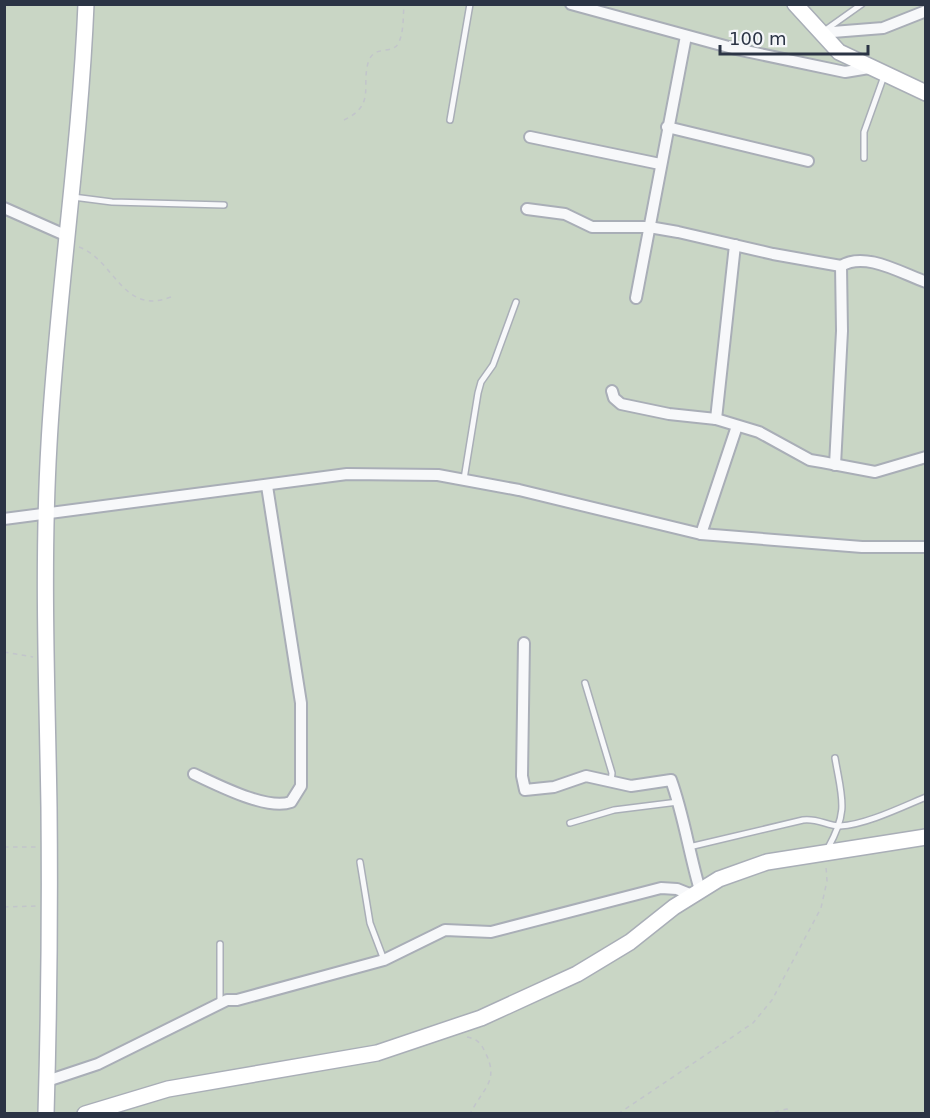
<svg xmlns="http://www.w3.org/2000/svg" width="930" height="1118" font-family="'DejaVu Sans',sans-serif">
<style>
.green{fill:#c9d6c5}
.lines{fill:none;stroke-linecap:round;stroke-linejoin:round}
.lane-casing{stroke:#a9aeb7;stroke-width:8}
.street-casing{stroke:#a9aeb7;stroke-width:14}
.secondary-casing{stroke:#a9aeb7;stroke-width:18}
.path{stroke:#c2c5cb;stroke-width:1.5;stroke-dasharray:4.5 4.5;stroke-linecap:butt}
.lane{stroke:#f7f8fa;stroke-width:5}
.street{stroke:#f7f8fa;stroke-width:10}
.secondary{stroke:#fff;stroke-width:15}
</style>
<rect width="100%" height="100%" fill="#e4e7ec"/>
<polygon class="green" points="5,5 925,5 925,1113 5,1114"/>
<g class="lines">
<defs>
<g id="lane">
<polyline points="824,31 862,4"/>
<polyline points="450,120 470,4"/>
<polyline points="864,158 864,132 884,76"/>
<polyline points="73,197 112,202 224,205"/>
<polyline points="464,479 478,393 481,382 493,365 516,302"/>
<polyline points="585,683 612,773 611,782"/>
<polyline points="570,823 614,810 678,802"/>
<path d="M 689,847 L 803,820 C 818,818 827,826 840,826 C 865,825 902,807 926,797"/>
<path d="M 828,848 C 849,810 842,799 835,758"/>
<polyline points="360,862 370,923 384,960"/>
<polyline points="220,1004 220,944"/>
</g>
<g id="street">
<polyline points="571,4 736,49 845,72 869,68"/>
<polyline points="820,33 883,28 926,11"/>
<polyline points="667,127 808,161"/>
<polyline points="530,137 660,164"/>
<polyline points="4,208 65,235"/>
<polyline points="527,209 565,214 592,227 649,227 678,232 773,254 841,266"/>
<polyline points="636,298 686,36"/>
<polyline points="612,391 614,398 621,404 669,414 716,419 759,432 810,460 822,462 875,472 926,457"/>
<polyline points="716,419 735,245"/>
<path d="M 835,465 L 842,331 L 841,266 C 865,251 901,273 926,282"/>
<polyline points="4,519 347,474 438,475 519,490 701,534 862,547 926,547"/>
<polyline points="701,534 737,426"/>
<path d="M 524,643 L 522,776 L 525,790 L 554,787 L 586,776 L 631,786 L 671,780 C 684,816 689,853 700,890"/>
<path d="M 194,774 C 216,784 267,811 291,802 L 301,786 L 301,703 L 267,486"/>
<polyline points="47,1081 98,1064 227,1000 237,1000 384,960 445,930 491,932 661,888 677,889 692,895"/>
</g>
<g id="secondary">
<polyline points="795,4 839,52 926,93"/>
<path d="M 46,1114 C 49,1011 50,909 49,807 C 47,685 42,565 49,444 C 57,297 80,151 86,4"/>
<polyline points="85,1114 168,1089 377,1053 481,1018 577,974 630,942 674,907 719,879 767,862 926,837"/>
</g>
</defs>
<use href="#lane" class="lane-casing"/>
<use href="#street" class="street-casing"/>
<use href="#secondary" class="secondary-casing"/>
<g class="path">
<path d="M 344,120 C 377,104 360,86 369,60 C 375,45 394,55 399,42 C 404,31 403,16 404,4"/>
<path d="M 79,247 C 115,260 122,316 171,297"/>
<polyline points="4,652 33,657"/>
<polyline points="4,847 37,847"/>
<polyline points="4,907 37,906"/>
<path d="M 467,1037 C 477,1039 481,1043 485,1052 C 500,1081 483,1088 470,1114"/>
<polyline points="618,1114 753,1023 772,1000 821,908 827,881 826,867"/>
<polyline points="766,1114 787,1109 793,1114"/>
</g>
<use href="#lane" class="lane"/>
<use href="#street" class="street"/>
<use href="#secondary" class="secondary"/>
</g>
<rect width="930" height="1118" fill="none" stroke="#2b3445" stroke-width="12"/>
<path d="M720 45v9h148v-9" fill="none" stroke="#2b3445" stroke-width="3"/>
<text x="729" y="45" font-size="18" fill="#2b3445" stroke="#f4f6f9" stroke-width="4.5" paint-order="stroke">100 m</text>
</svg>
